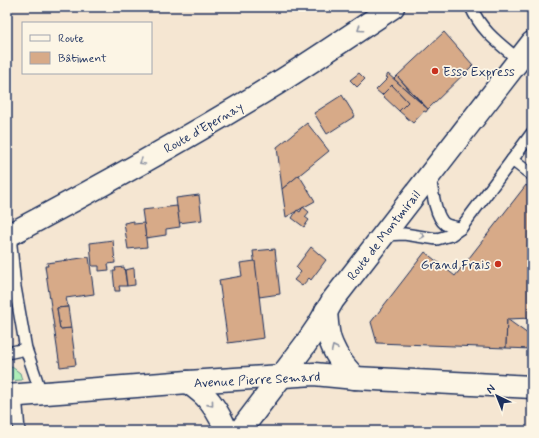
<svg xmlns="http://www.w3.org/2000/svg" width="539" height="438" font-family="Mynerve,sans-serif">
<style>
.green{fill:#adefb8;stroke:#648f8b}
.building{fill:#d7aa88;stroke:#1b2f5e}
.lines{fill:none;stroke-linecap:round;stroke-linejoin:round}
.service-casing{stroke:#1b2f5e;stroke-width:14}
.secondary-casing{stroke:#1b2f5e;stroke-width:25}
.service{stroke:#fcf5e5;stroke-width:11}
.secondary{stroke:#fcf5e5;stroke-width:22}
.oneway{stroke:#8c92a2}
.poi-dot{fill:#c8321e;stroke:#fcf5e5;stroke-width:1.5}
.labels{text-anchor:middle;stroke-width:3.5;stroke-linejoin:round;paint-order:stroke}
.poi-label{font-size:13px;fill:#1b2f5e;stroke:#fcf5e5;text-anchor:start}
.street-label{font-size:13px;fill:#1b2f5e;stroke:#fcf5e5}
</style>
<rect width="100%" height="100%" fill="#f5e6d2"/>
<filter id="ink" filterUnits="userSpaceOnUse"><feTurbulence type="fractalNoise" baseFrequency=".025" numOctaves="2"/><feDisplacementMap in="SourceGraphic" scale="8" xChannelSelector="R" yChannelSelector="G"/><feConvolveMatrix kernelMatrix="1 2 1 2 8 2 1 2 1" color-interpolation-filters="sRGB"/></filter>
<g filter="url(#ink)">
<polygon class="green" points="12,367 20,373 22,380 7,381 7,369"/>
<g class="building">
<polygon points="444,32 473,65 428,109 397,76"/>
<polygon points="359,73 365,79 357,87 350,80"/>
<polygon points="388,74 428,109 426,112 424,111 413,123 399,111 408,102 392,85 382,95 376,90 388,78 386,77"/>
<polygon points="397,76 413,94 427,108 394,79"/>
<polygon points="392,85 408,102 399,111 382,95"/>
<polygon points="342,95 355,116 327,134 314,113"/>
<polygon points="307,123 329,151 282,189 277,147"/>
<polygon points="299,175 315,201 286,217 282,189"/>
<polygon points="526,185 532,190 532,318 507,319 506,348 377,343 371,322 425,252 455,276"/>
<polygon points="10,187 10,201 7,203 7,188"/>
<polygon points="199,195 202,220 179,223 176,198"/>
<polygon points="177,206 180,227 166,229 166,235 146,238 142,210"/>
<polygon points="303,207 309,212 305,217 309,220 304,227 292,218 297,210 300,212"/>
<polygon points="134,221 134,224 144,223 147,247 128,249 124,223"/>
<polygon points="113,240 115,263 108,264 109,270 99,271 99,266 92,266 90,243"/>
<polygon points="311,247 326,260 311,280 309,278 302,286 294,280 301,272 296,267"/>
<polygon points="275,249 280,294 259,297 253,251"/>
<polygon points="89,257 94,294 66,298 68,307 57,308 60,329 71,328 76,365 60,367 45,266 48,266 47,263"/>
<polygon points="255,261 264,338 228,343 219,280 242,276 240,263"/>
<polygon points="124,267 127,286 119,286 120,291 115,291 113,271 116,271 115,268"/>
<polygon points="134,268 135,285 127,286 125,270"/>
<polygon points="68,307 71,328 60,329 57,308"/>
<polygon points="507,319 532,337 532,349 506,348"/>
</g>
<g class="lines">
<defs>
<g id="service">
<path d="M 471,7 C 481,31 500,44 519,60"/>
<polyline points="532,133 512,160 532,175"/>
<polyline points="461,228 512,160"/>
<polyline points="10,235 15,287 26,349 41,393"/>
<path d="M 384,235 L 404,234 L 437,239 L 451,235 L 461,228 C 456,227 450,227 445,224 C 435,217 432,189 430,176"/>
<polyline points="7,353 26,349"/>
<polyline points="16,395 19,431"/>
</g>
<g id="secondary">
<path d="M 7,236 C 98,188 188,138 276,84 C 316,59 354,33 393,7"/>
<path d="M 326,311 C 327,322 327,335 332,345 C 337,358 346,368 355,378"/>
<path d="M 188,382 C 194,387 200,391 205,396 C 215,406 221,418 227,431"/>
<polyline points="7,396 188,382 314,374 355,378 532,387"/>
<polyline points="240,431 305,345 318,326 333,300 532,43"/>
</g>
</defs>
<use href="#service" class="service-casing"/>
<use href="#secondary" class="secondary-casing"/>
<use href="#service" class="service"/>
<use href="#secondary" class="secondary"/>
</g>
<defs><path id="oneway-chevron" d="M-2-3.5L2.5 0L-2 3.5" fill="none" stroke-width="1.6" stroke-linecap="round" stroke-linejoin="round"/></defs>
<g class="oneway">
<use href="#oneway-chevron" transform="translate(360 29) rotate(146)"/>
<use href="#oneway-chevron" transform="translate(142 162) rotate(150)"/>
<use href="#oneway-chevron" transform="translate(422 236) rotate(9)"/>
<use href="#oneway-chevron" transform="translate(334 348) rotate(-115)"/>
<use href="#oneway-chevron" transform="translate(211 404) rotate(51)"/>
</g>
</g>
<g class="poi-dot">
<circle cx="435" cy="71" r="4"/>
<circle cx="498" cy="264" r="4"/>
</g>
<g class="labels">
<g class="poi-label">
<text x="443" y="76">Esso Express</text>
<text x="490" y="269" text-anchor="end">Grand Frais</text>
</g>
<g class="street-label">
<text transform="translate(203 127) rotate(-30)" y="5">Route d'Epernay</text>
<text transform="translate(383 235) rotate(-52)" y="5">Route de Montmirail</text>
<text transform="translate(257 379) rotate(-3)" y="5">Avenue Pierre Semard</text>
</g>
</g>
<rect width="539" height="438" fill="none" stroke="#fcf5e5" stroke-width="24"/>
<rect x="12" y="12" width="515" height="414" fill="none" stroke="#1b2f5e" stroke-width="1.5" filter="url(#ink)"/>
<rect x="22" y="22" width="130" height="52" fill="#fcf5e5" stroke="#a2a6af"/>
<rect x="30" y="35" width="20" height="6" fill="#fcf5e5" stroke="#a2a6af"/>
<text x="58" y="42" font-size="12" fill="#1b2f5e">Route</text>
<rect x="30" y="52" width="20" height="12" fill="#d7aa88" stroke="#a2a6af"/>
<text x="58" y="62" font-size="12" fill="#1b2f5e">Bâtiment</text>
<g transform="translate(497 396) rotate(317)" stroke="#fcf5e5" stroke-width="3" paint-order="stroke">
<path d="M0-3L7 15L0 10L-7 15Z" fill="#1b2f5e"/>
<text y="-6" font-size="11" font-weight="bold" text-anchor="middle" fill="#1b2f5e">N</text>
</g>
</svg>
